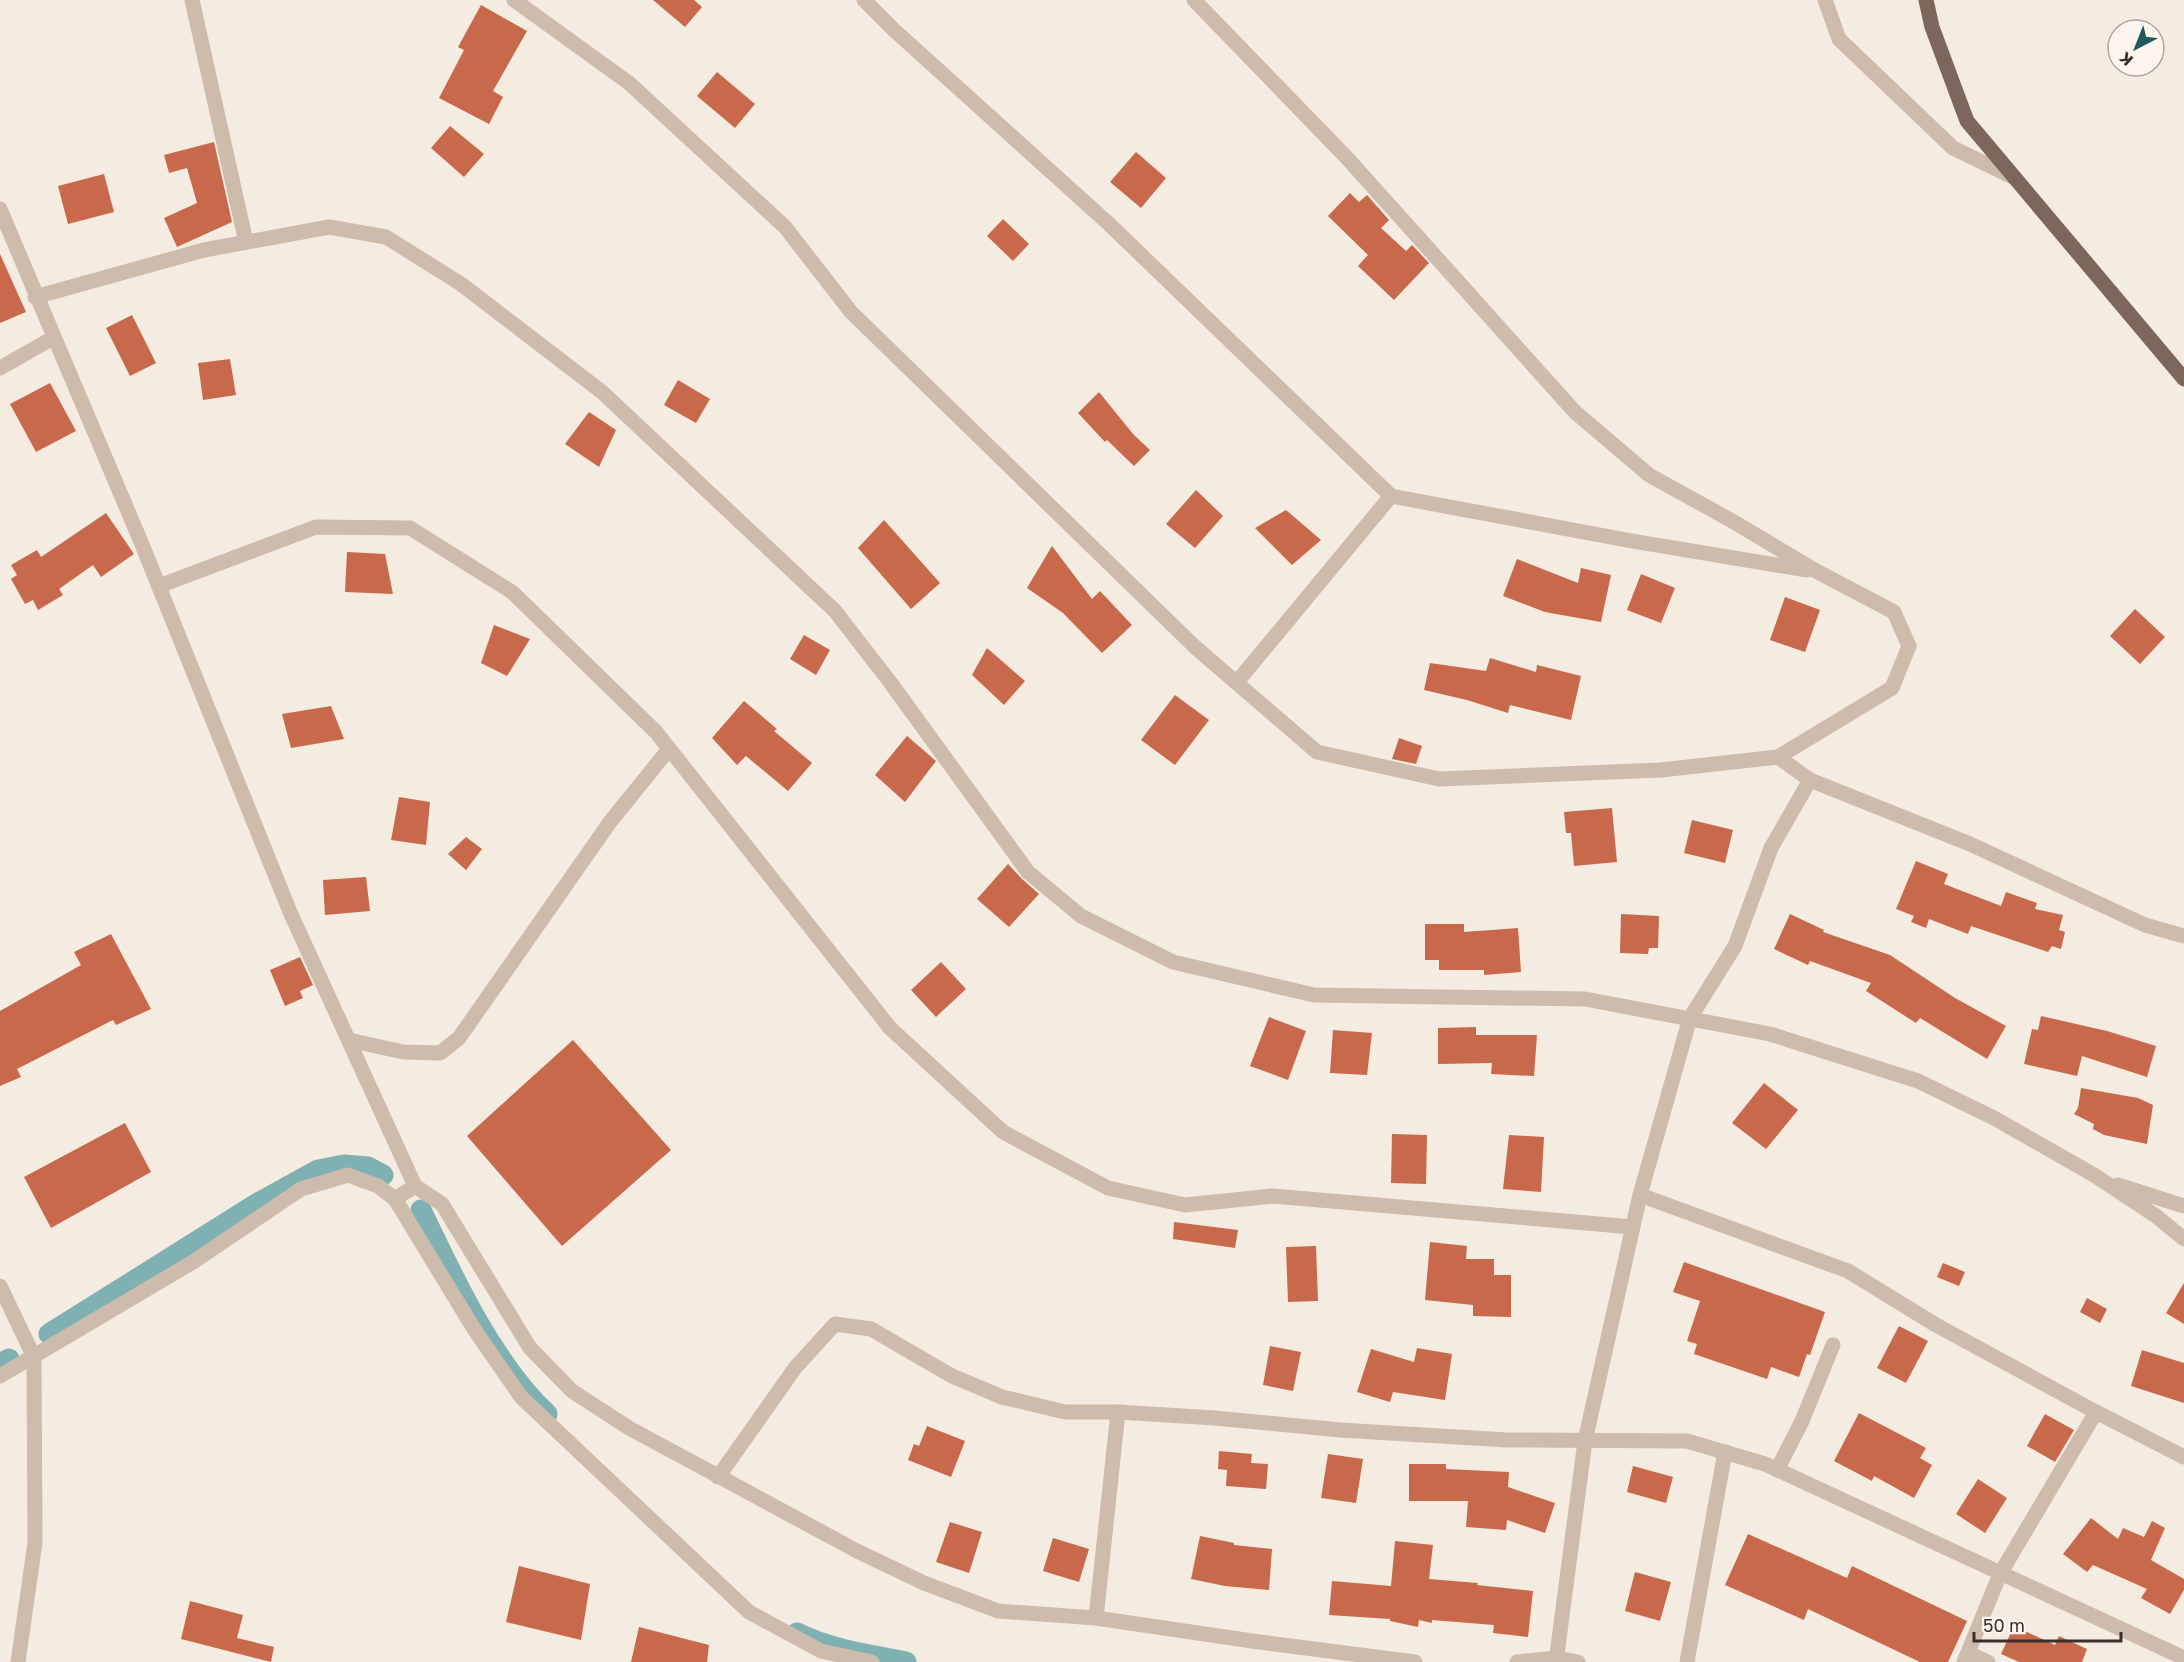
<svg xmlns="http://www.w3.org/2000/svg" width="2184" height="1662" font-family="'Golos Text',sans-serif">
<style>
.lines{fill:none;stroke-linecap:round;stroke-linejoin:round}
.canal{stroke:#7fb0b2;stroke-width:21}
.building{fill:#c8694b}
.minor{stroke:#cdbbac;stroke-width:15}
.major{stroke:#7d675c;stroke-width:15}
</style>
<rect width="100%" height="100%" fill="#f4ebe1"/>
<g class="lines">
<g class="canal">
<path d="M 421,1210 C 453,1277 492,1362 547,1414"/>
<polyline points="49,1334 258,1203 318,1170 344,1165 368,1167 383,1175"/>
<polyline points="0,1364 9,1359"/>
<path d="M 797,1633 C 831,1650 870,1655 906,1662"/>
</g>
</g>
<g class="building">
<polygon points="653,0 694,0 702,7 685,27"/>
<polygon points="481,5 527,31 493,91 503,97 489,124 439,98 464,50 458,47"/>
<polygon points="717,72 755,104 735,128 697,96"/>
<polygon points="450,126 484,154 464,177 431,148"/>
<polygon points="214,142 232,222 177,247 164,218 197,203 187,168 169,173 164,155"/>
<polygon points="1136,152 1166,178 1141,208 1110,182"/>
<polygon points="104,174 114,212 68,224 58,186"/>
<polygon points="1350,193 1359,202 1367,195 1389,220 1381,228 1406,251 1412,245 1429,263 1394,300 1358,266 1368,255 1328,216"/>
<polygon points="1003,219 1029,244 1013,261 987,236"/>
<polygon points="0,254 26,312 0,323"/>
<polygon points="132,315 156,363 130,376 106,328"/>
<polygon points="230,359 236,395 203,400 198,363"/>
<polygon points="678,380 710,399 696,423 664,405"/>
<polygon points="50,383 76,431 36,452 10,404"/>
<polygon points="1099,392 1133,434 1150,450 1134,466 1107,440 1105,442 1078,413"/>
<polygon points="589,412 616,430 599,467 565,444"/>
<polygon points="1196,490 1223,516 1195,548 1166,524"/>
<polygon points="1286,510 1321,540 1292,565 1255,528"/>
<polygon points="106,513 134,554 101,577 93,565 59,589 63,595 38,610 33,600 25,604 11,579 17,575 11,565 37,550 41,557"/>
<polygon points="884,520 940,583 911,609 858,548"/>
<polygon points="1052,546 1092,599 1100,591 1132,625 1102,653 1063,613 1027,588"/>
<polygon points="347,552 385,554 393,594 345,592"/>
<polygon points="1517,559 1578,583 1581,568 1611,575 1601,622 1545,612 1503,596"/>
<polygon points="1641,574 1675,588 1661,623 1627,610"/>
<polygon points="1785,597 1820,610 1805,652 1770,640"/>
<polygon points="2135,609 2165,637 2140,664 2110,636"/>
<polygon points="494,625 530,639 507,676 481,663"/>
<polygon points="804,635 830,650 816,675 790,659"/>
<polygon points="987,648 1025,681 1004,705 972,675"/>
<polygon points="1490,658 1536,672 1537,665 1581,676 1571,720 1510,705 1508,713 1467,700 1424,690 1430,663 1486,671"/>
<polygon points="1175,695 1209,720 1175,765 1141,740"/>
<polygon points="744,701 777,729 774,731 812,763 788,791 746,756 737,765 712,738"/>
<polygon points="331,706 344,739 291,748 282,714"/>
<polygon points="907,736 936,761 905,802 875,775"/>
<polygon points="1399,738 1422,746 1416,764 1392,759"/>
<polygon points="399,797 430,802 426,845 391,840"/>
<polygon points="1612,808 1617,862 1574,866 1571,833 1566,833 1564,812"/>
<polygon points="1692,820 1733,830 1725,863 1684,853"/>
<polygon points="466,837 482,849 466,870 448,854"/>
<polygon points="1916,861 1948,874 1944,884 2001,906 2006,892 2037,903 2035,909 2063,915 2059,930 2065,932 2061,949 2052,946 2048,952 1971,926 1968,934 1929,919 1926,928 1911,922 1914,916 1896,909"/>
<polygon points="1008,864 1022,879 1039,894 1009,927 977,899"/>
<polygon points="366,877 370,911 325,915 323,880"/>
<polygon points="1621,914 1659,916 1658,948 1649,948 1648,954 1620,953"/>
<polygon points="1790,914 1824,930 1823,932 1890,955 1955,998 2006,1026 1987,1059 1920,1018 1916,1023 1866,991 1871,983 1810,961 1808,965 1774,949"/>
<polygon points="1425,924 1464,924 1464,932 1518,928 1521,972 1484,975 1484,970 1439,970 1439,960 1425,960"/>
<polygon points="111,934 151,1009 116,1025 113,1020 17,1069 21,1077 0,1086 0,1011 81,965 74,952"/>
<polygon points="300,957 313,985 300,991 303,998 285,1006 270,970"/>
<polygon points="941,962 966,989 936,1017 911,990"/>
<polygon points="2041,1016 2107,1031 2156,1046 2147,1077 2082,1056 2077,1076 2024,1064 2032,1029 2038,1030"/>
<polygon points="1269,1017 1306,1031 1288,1080 1250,1066"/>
<polygon points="1476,1027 1476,1035 1537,1035 1534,1076 1491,1074 1492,1063 1438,1064 1438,1028"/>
<polygon points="1333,1030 1372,1033 1367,1075 1330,1073"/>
<polygon points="573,1040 671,1150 562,1246 467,1136"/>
<polygon points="1764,1083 1798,1110 1766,1149 1732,1123"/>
<polygon points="2081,1088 2138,1098 2153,1105 2147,1144 2104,1135 2093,1129 2094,1124 2074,1114 2078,1108"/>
<polygon points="125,1123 151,1172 51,1228 24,1177"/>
<polygon points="1392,1134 1427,1135 1426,1184 1391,1183"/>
<polygon points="1509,1135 1544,1137 1541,1192 1503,1189"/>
<polygon points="1174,1222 1238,1230 1235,1248 1173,1239"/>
<polygon points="1430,1242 1467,1246 1466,1259 1494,1259 1494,1275 1511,1275 1511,1317 1473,1316 1473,1305 1425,1300"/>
<polygon points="1316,1246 1318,1301 1288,1302 1286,1247"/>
<polygon points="1684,1262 1825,1312 1810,1355 1807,1354 1799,1377 1771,1367 1767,1379 1694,1354 1697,1344 1687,1341 1700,1301 1673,1292"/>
<polygon points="1943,1263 1965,1272 1959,1286 1937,1277"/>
<polygon points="2184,1283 2184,1324 2166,1313"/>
<polygon points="2087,1298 2107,1309 2100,1323 2080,1312"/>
<polygon points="1899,1326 1928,1341 1906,1383 1877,1368"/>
<polygon points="1270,1346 1301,1352 1293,1391 1263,1385"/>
<polygon points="1417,1348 1452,1354 1445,1400 1393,1392 1390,1402 1357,1392 1371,1349 1414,1362"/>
<polygon points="2142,1350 2184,1363 2184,1403 2131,1386"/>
<polygon points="1859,1413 1926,1448 1920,1458 1932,1465 1914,1498 1874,1476 1872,1481 1834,1461"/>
<polygon points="2045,1414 2074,1430 2055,1462 2027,1446"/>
<polygon points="927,1426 965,1441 951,1477 908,1460 914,1444 919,1446"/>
<polygon points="1219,1451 1252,1454 1251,1463 1268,1464 1266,1489 1226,1486 1227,1470 1218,1469"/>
<polygon points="1328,1454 1363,1459 1356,1503 1321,1498"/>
<polygon points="1409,1464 1446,1464 1446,1469 1509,1472 1508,1487 1555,1503 1545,1533 1507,1520 1506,1530 1466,1527 1468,1501 1409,1501"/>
<polygon points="1633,1466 1673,1477 1666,1503 1627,1492"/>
<polygon points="1978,1479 2007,1498 1985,1533 1956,1514"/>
<polygon points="2091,1518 2118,1539 2123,1528 2144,1537 2152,1521 2165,1528 2151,1560 2184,1579 2184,1590 2170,1614 2141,1598 2147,1589 2093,1565 2087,1572 2063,1554"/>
<polygon points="950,1522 982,1532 969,1573 936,1562"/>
<polygon points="1748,1534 1847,1578 1852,1566 1967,1621 1948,1662 1920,1662 1808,1609 1804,1620 1725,1585"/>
<polygon points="1200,1536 1234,1543 1234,1545 1272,1549 1269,1590 1225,1586 1191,1579"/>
<polygon points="1053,1538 1089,1549 1079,1582 1043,1571"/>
<polygon points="1395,1541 1433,1545 1429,1579 1478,1583 1477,1585 1533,1591 1528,1637 1493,1633 1494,1625 1432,1620 1432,1623 1419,1620 1418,1627 1390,1621 1390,1619 1329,1615 1332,1581 1391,1586"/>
<polygon points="519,1566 590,1584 581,1640 506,1622"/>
<polygon points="1635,1572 1671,1582 1660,1621 1625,1611"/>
<polygon points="190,1601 243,1615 237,1638 274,1647 271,1662 181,1639"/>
<polygon points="2014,1626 2055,1645 2059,1636 2087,1649 2082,1662 2019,1662 2001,1654"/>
<polygon points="639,1627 709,1645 707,1662 631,1662"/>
</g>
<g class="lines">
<g class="minor">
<polyline points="192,0 246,242"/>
<polyline points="514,0 629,83 785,227 851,312 1195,647 1317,752 1439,779 1661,770 1778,757 1892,688 1909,646 1894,612 1816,571 1734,522 1649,475 1575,412 1348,159 1194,0"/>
<polyline points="864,0 894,30 1109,224 1391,496 1632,541 1807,570"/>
<polyline points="1825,0 1839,39 1953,148 2015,178"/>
<polyline points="0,209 141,542 290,912 415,1186"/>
<polyline points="35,297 204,250 329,227 386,237 461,284 602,392 835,611 890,682 1028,872 1081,916 1173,962 1314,995 1585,999 1770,1034 1918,1081 1994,1118 2094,1175 2156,1216 2184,1239"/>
<polyline points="0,368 53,338"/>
<polyline points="159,586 316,527 410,528 512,592 656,732 890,1028 1003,1132 1108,1188 1185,1205 1273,1196 1633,1227"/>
<polyline points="1237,682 1391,496"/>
<polyline points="1778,757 1810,780 1970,844 2145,925 2184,936"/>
<polyline points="349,1040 403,1052 440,1053 459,1038 610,822 669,749"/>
<polyline points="2118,1185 2184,1206"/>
<polyline points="1640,1195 1848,1271 1936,1325 2096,1412 2184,1457"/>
<polyline points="395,1199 415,1186 442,1204 530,1348 572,1391 629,1428 857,1551 924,1583 998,1611 1096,1618 1259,1642 1415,1662"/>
<polyline points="0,1286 34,1357 35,1543 18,1662"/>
<polyline points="0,1376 193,1262 301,1189 348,1175 378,1186 395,1199 474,1329 521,1397 749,1612 821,1651 872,1662"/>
<polyline points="1777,1470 1802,1421 1833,1345"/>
<polyline points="718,1477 795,1368 835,1324 871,1329 952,1376 1002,1397 1065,1412 1118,1412 1215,1418 1340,1430 1507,1440 1687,1441 1765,1464 2184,1658"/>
<polyline points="1096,1618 1118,1412"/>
<polyline points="1968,1653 1988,1662"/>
<polyline points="1517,1662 1557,1658 1578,1662"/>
<polyline points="1556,1662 1585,1441 1640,1195 1690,1018 1735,946 1771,848 1810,780"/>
<polyline points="1687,1662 1725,1452"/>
<polyline points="1964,1662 2000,1574 2096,1412"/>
</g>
<polyline class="major" points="1926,0 1932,27 1967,121 2184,379"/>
</g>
<g transform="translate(2136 48) rotate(222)"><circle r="28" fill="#fbf5ee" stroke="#aea6a0" stroke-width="1.5"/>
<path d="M0-4.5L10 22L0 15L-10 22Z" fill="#1f5a5e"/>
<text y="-9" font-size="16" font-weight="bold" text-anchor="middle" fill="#3b302b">K</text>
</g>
<path d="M1974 1632v9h147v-9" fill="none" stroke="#3b302b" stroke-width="3"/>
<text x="1983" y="1632" font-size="18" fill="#3b302b" stroke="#fbf5ee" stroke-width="4.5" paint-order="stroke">50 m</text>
</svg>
